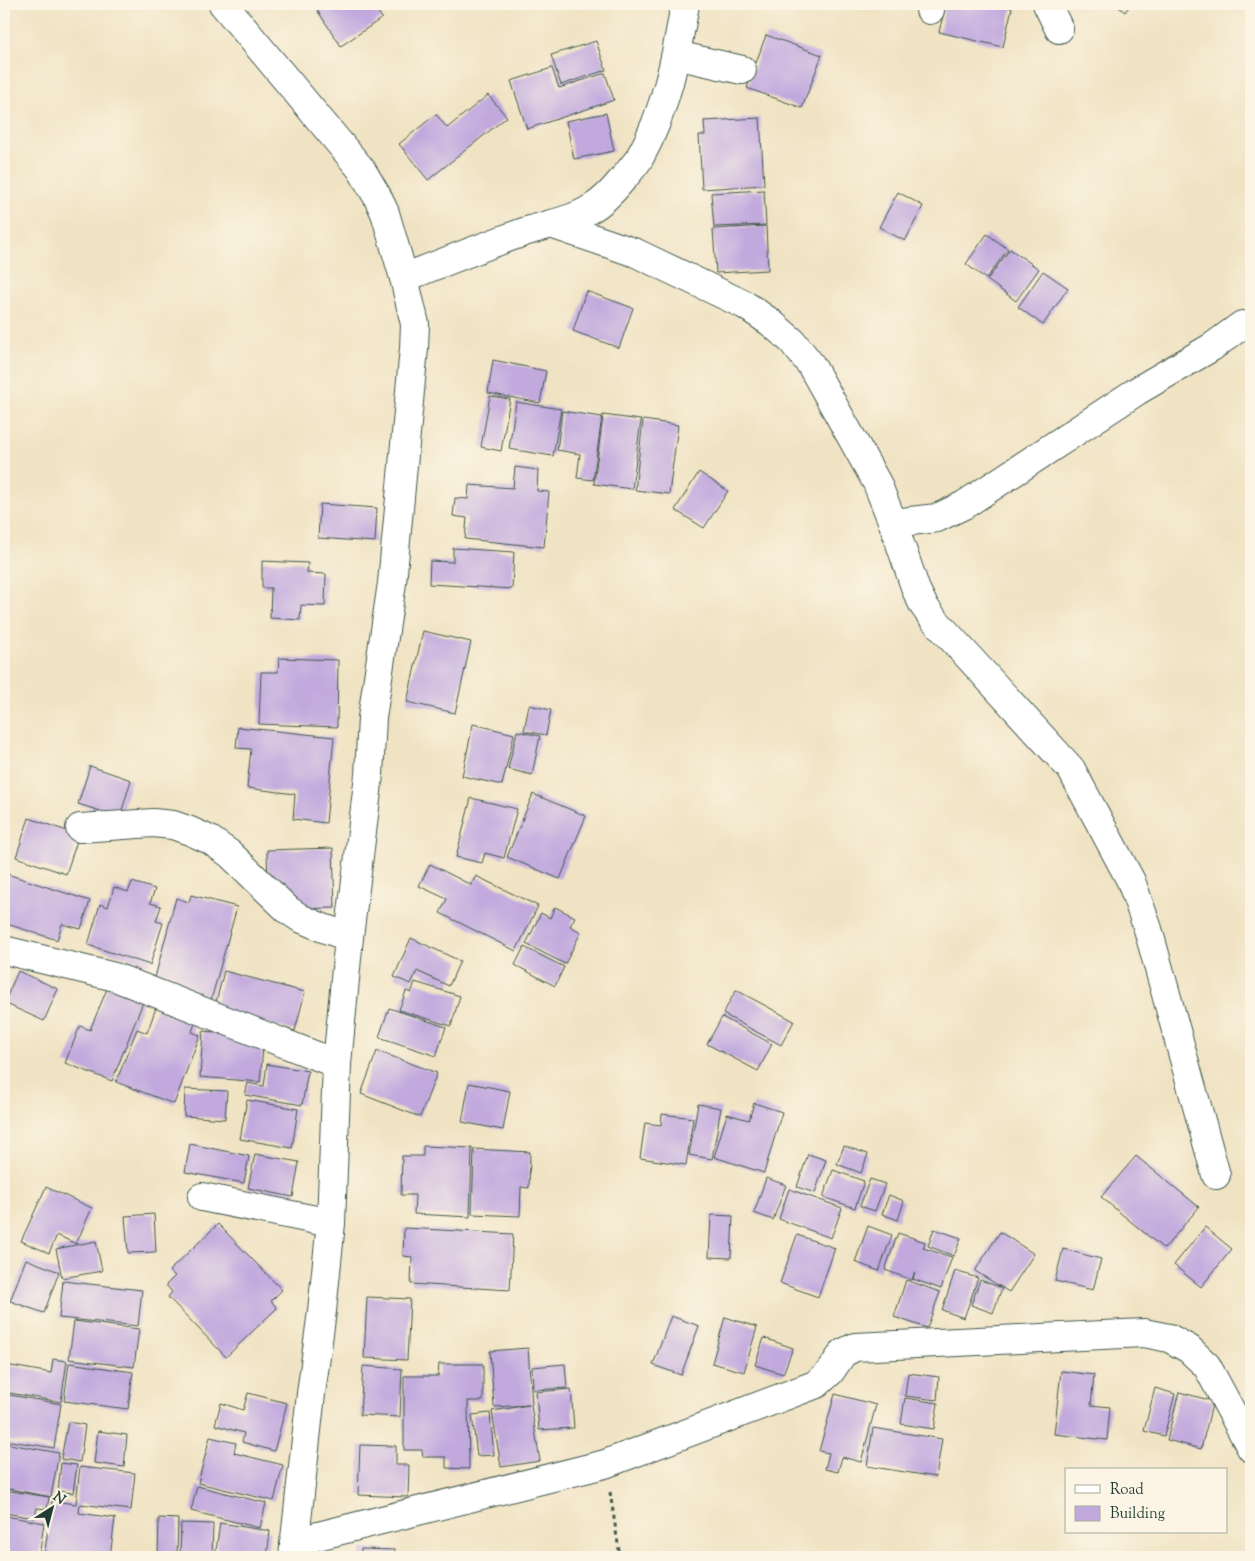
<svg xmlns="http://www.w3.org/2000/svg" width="1255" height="1561" font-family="'Sorts Mill Goudy',serif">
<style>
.building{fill:#c1a9de}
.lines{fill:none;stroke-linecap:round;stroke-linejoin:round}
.minor-casing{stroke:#3e5649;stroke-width:30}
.tertiary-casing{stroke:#3e5649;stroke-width:30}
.path{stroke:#3e5649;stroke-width:3;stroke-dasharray:4 4;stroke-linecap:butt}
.minor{stroke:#fff;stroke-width:28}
.tertiary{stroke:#fff;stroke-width:28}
</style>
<rect width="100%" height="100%" fill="#fcf5e5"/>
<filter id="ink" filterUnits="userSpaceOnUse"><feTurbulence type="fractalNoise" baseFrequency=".02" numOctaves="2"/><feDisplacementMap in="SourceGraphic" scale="10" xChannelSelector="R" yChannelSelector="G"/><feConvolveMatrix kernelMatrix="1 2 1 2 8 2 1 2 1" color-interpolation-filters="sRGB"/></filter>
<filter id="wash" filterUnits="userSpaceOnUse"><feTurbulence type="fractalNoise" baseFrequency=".0096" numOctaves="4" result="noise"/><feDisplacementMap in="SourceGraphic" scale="20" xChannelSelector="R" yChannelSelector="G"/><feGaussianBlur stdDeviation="1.12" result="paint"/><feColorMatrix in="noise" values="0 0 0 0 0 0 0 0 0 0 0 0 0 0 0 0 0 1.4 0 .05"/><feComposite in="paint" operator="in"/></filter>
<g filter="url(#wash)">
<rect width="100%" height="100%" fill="#f0e3c3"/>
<g id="blocks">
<g class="building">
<polygon points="326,4 373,4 382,18 341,46 317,10"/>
<polygon points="946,4 993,4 1012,8 1003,47 939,32"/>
<polygon points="1115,4 1131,4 1125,12"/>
<polygon points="766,35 822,55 802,108 747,88"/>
<polygon points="596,41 606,70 561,85 551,55"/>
<polygon points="552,68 559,88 605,73 614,100 527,129 511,81"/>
<polygon points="488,95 507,117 428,180 399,144 436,114 447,128"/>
<polygon points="606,113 614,151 574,159 566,121"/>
<polygon points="760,118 764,185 702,189 699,135 705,135 704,121"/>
<polygon points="764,190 766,225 714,227 711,193"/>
<polygon points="898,192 923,206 905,241 879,227"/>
<polygon points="766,226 768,270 716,273 713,229"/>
<polygon points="987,234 1008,249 986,279 966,264"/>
<polygon points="1010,249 1039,269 1016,301 987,280"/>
<polygon points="1043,271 1068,288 1043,325 1018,307"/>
<polygon points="586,291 633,308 619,348 573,331"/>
<polygon points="493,360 546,371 540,403 488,393"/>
<polygon points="490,396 510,399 501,451 481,447"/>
<polygon points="516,402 561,409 553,456 509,449"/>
<polygon points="562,411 602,417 593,480 577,478 580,454 557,450"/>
<polygon points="603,415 641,420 632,489 594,484"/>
<polygon points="643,420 678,425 669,494 635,490"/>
<polygon points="515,467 538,470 537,491 549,492 544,547 465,539 467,518 453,516 455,498 468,499 469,485 513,488"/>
<polygon points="699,472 728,491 704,528 675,510"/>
<polygon points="320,504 377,508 375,542 318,538"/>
<polygon points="453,548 514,552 512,589 429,584 430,561 453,562"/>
<polygon points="262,561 308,563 307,573 326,574 325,606 301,605 300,620 270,618 271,588 262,588"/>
<polygon points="423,631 471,642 455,713 407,702"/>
<polygon points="279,658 338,660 337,727 259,724 261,672 278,672"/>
<polygon points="529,705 551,710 546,735 524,731"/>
<polygon points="473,724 514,734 502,785 462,776"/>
<polygon points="238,727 334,737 326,823 293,819 295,794 247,788 251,749 236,748"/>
<polygon points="517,731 540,736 532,775 508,769"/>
<polygon points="90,766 131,780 120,817 78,804"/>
<polygon points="533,794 586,816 560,879 507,857"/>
<polygon points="471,798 517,809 504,858 485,853 482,863 456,857"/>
<polygon points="29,818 79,835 66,874 16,857"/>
<polygon points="333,848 335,908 291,909 268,883 267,850"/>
<polygon points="430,864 471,885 476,876 538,906 516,951 440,913 447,899 419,886"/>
<polygon points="4,873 90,901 81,929 62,924 57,940 4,923"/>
<polygon points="132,882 155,889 150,903 161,906 156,921 163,923 150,965 88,945 100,904 108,907 114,887 128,892"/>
<polygon points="191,895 237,907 211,1000 153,985 176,898 189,902"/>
<polygon points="555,907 575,917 570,926 581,932 565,964 526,944 541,913 550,918"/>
<polygon points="411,938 460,961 449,986 417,971 411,984 394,977"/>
<polygon points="524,947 564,967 555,986 515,965"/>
<polygon points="18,971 58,989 44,1021 4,1003"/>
<polygon points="224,971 305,992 295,1031 214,1010"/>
<polygon points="415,982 460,996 451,1026 399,1010 406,991 411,993"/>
<polygon points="109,984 145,997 112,1081 65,1063 80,1026 90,1030"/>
<polygon points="736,990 794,1021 781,1045 723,1014"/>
<polygon points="158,1002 197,1017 192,1032 200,1035 174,1104 116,1082 137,1029 147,1033"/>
<polygon points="389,1008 446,1027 436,1056 379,1037"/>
<polygon points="722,1017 772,1044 758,1071 707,1044"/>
<polygon points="203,1031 264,1036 260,1082 200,1077"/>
<polygon points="377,1051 437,1073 420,1117 361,1094"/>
<polygon points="267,1064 308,1071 302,1105 245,1095 248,1083 264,1086"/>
<polygon points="469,1083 510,1091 503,1130 462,1122"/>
<polygon points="185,1089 227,1091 225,1119 184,1116"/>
<polygon points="247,1100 298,1109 292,1148 240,1139"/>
<polygon points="754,1103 782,1112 764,1173 714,1157 727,1114 749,1120"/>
<polygon points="698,1104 721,1108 712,1159 689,1155"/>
<polygon points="662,1114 693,1118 686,1165 640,1158 645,1123 661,1125"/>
<polygon points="190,1144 249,1156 244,1183 185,1172"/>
<polygon points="423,1146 472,1148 470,1217 414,1214 415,1195 401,1195 402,1156 423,1156"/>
<polygon points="844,1146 868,1154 861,1173 837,1164"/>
<polygon points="474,1149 530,1152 529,1188 521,1187 520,1216 472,1214"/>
<polygon points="255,1154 299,1162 293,1197 248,1188"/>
<polygon points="808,1154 826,1160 815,1193 797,1187"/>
<polygon points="1136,1156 1199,1207 1164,1249 1101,1197"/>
<polygon points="833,1170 864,1181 855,1208 823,1197"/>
<polygon points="766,1178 786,1185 773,1220 754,1213"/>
<polygon points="870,1179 885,1184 875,1211 860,1206"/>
<polygon points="46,1187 92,1208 76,1244 57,1235 49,1253 21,1241"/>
<polygon points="789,1189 842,1208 831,1238 779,1219"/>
<polygon points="889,1195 904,1201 898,1220 882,1214"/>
<polygon points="154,1214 156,1252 128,1253 125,1216"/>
<polygon points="711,1215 733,1216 731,1258 709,1257"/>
<polygon points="218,1224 282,1290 271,1301 277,1308 226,1357 168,1297 172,1292 166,1285 175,1276 169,1271"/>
<polygon points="868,1226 892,1235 879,1271 855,1262"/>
<polygon points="1205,1227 1232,1249 1201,1287 1174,1265"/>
<polygon points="404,1228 513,1234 510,1290 411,1284 412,1257 403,1256"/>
<polygon points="934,1229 961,1238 954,1256 928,1246"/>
<polygon points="1000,1232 1034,1254 1009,1292 975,1271"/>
<polygon points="898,1233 925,1242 923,1248 952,1257 941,1289 913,1279 915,1271 912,1280 885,1270"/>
<polygon points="797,1235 835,1248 818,1297 780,1283"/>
<polygon points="96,1241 102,1271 62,1278 56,1249"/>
<polygon points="1063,1249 1101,1259 1093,1290 1055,1281"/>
<polygon points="26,1259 59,1272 44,1313 10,1301"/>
<polygon points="955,1271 978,1278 964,1318 942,1310"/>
<polygon points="906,1280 940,1292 927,1328 894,1317"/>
<polygon points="980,1280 1002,1288 993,1313 971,1305"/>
<polygon points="63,1281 142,1290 138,1326 59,1318"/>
<polygon points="367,1297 410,1299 407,1360 364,1358"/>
<polygon points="671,1316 699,1326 681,1375 653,1365"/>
<polygon points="725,1317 757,1327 744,1372 712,1363"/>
<polygon points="74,1321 139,1329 134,1367 69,1359"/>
<polygon points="764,1338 793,1348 783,1374 755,1365"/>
<polygon points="528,1348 532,1404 531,1405 540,1461 501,1467 492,1411 529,1405 494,1407 490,1351"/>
<polygon points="53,1359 67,1361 61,1402 4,1392 6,1365 51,1373"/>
<polygon points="69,1363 133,1372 128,1409 64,1401"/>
<polygon points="439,1364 483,1364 483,1401 468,1401 469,1469 446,1468 446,1457 423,1457 422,1450 404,1450 404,1376 438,1376"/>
<polygon points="565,1364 567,1388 533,1390 532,1367"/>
<polygon points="363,1366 402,1369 400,1417 360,1415"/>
<polygon points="1061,1371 1094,1375 1091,1405 1110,1407 1107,1440 1054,1434"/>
<polygon points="908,1373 939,1377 937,1400 905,1396"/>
<polygon points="1155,1388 1175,1394 1164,1436 1144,1431"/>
<polygon points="571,1389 574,1428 539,1430 536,1392"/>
<polygon points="1179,1392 1213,1401 1201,1449 1167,1440"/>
<polygon points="248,1393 287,1403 274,1451 242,1442 244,1433 215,1425 221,1403 243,1410"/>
<polygon points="4,1394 61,1404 54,1448 4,1440"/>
<polygon points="835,1394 876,1405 861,1462 842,1457 838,1472 825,1469 829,1453 819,1451"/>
<polygon points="905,1398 938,1403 934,1429 901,1424"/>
<polygon points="490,1413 494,1455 477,1456 472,1415"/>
<polygon points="68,1422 85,1425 80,1462 61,1459"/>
<polygon points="873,1428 942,1439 936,1477 867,1466"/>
<polygon points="98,1431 127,1435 124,1467 94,1463"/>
<polygon points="210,1437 236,1443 234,1453 283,1465 274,1501 198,1483"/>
<polygon points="4,1443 59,1453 51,1497 4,1488"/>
<polygon points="360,1445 396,1446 396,1465 409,1465 408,1497 358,1495"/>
<polygon points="61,1463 77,1465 73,1493 58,1491"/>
<polygon points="80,1467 135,1473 131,1510 80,1504 79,1513 115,1518 110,1557 44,1557 52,1501 76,1504"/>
<polygon points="197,1486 266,1503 260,1528 191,1511"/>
<polygon points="4,1490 49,1497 47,1509 37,1508 35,1518 4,1513"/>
<polygon points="6,1516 44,1523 39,1557 4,1557 4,1531"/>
<polygon points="159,1518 178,1519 177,1557 158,1557"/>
<polygon points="181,1523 213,1524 212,1557 180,1557"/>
<polygon points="220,1523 270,1531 267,1557 215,1557"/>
<polygon points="361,1549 395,1550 395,1557 361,1557"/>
</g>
</g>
</g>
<g filter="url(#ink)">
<use href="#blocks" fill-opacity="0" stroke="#3e5649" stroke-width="1"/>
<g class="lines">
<defs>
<g id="minor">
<polyline points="1047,4 1059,29"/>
<polyline points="930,10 931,4"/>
<polyline points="676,55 742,70"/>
<polyline points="551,224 636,253 745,305 770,322 792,341 811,365 877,483 893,523 916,590 924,606 932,617 1071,769 1131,881 1148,929 1216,1175"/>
<path d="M 404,278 C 444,262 484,246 524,232 C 547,224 572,221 592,208 C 604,201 613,191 622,180 C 628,173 634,166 639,159 C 666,111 676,57 685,4"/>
<polyline points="893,523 937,518 964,505 1137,391 1212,347 1242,325"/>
<polyline points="80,828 153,823 173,825 190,831 210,840 230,854 288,910 300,918 323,928 349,937"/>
<polyline points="4,950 115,977 337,1064"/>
<polyline points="202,1197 331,1223"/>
<polyline points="294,1542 605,1464 817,1384 830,1372 843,1353 855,1347 1144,1333 1169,1338 1189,1349 1207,1366 1251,1448"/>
</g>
<polyline id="tertiary" points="223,4 361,169 377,196 385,213 404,278 415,324 414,348 392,583 372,718 369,775 349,937 337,1064 331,1223 322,1311 311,1394 293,1557"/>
</defs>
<use href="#minor" class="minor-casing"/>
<use href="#tertiary" class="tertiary-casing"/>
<polyline class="path" points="610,1492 620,1557"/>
<use href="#minor" class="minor"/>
<use href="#tertiary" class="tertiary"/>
</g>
</g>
<rect width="1255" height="1561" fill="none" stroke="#fcf5e5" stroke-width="20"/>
<rect x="1065" y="1468" width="162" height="65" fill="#fcf5e5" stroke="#a4ab9e"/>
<rect x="1075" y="1485" width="25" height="8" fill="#ffffff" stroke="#a4ab9e"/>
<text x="1110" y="1494" font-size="15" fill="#1f3d34">Road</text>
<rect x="1075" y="1506" width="25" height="15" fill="#c1a9de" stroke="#a4ab9e"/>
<text x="1110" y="1518" font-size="15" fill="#1f3d34">Building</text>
<g transform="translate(52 1508) rotate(36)" stroke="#fcf5e5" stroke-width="4" paint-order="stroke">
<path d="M0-4L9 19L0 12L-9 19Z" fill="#1f3d34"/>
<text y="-8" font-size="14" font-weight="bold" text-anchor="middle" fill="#1f3d34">N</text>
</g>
</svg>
